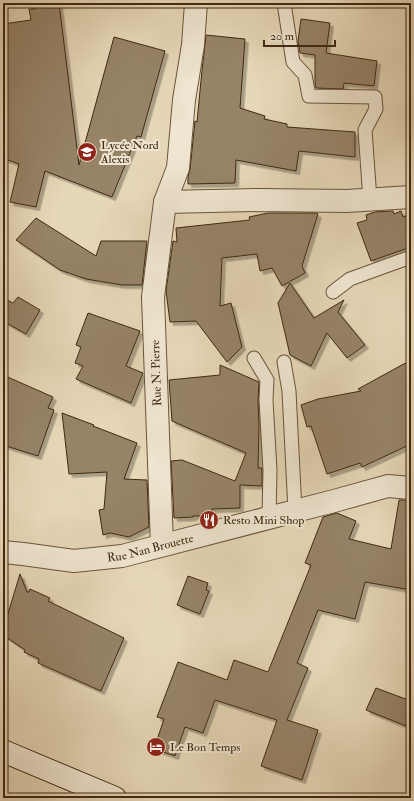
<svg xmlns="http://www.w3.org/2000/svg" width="414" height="801" font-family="'IM FELL Double Pica',serif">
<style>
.building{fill:#968367;stroke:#3f2911;filter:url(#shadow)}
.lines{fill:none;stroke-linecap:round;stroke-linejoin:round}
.lane-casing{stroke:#69543a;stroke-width:15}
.street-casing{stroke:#69543a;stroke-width:24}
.secondary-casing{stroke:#3f2911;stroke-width:24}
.lane{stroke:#efe5d0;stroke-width:13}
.street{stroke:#efe5d0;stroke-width:22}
.secondary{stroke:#efe5d0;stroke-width:22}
.labels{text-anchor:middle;stroke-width:4;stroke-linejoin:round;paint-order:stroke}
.poi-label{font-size:12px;fill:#3f2911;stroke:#efe5d0;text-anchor:start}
.street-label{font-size:12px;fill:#3f2911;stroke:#efe5d0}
</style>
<defs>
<filter id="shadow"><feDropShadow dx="3.5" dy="3.5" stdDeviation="0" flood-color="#0004"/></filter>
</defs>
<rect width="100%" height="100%" fill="#e6d7b7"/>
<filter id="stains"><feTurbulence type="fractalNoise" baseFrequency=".005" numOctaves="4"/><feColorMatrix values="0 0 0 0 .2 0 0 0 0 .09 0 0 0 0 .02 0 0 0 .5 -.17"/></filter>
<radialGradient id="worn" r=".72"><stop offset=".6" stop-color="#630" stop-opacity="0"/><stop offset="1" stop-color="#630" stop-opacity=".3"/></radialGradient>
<g class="building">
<polygon points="34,3 59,3 79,165 114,37 165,51 141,137 137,136 112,197 45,171 36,207 10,202 19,164 3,158 3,24 31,20 29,9 35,9"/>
<polygon points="301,19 330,23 326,53 377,61 374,86 344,83 343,89 316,88 315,84 315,55 300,53 298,41"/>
<polygon points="206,35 245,39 240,108 265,116 264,119 287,124 287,127 355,132 355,157 299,151 296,171 236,160 235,183 188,184 188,177 190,169 195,121 197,122 202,70"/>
<polygon points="393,211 394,214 401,211 403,217 411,215 411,247 371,261 357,223 367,220 366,215 375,212"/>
<polygon points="268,213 315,213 318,214 302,266 305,273 282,286 272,268 260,271 257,254 222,258 220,306 231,303 242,347 227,362 196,321 170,322 166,291 173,241 177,242 176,228 250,220 249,217"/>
<polygon points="36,218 96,256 101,241 147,241 142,285 122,285 86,279 60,270 16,240"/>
<polygon points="290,283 314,318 344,300 338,312 365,345 347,358 327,333 311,366 290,355 278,303"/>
<polygon points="18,297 40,310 26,334 3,321 3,298 13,303"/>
<polygon points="88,313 140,331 126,366 143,373 131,403 76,379 83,366 75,363 81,347 76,345"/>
<polygon points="411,360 411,444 362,467 360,463 327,474 311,426 307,427 301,405 318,399 361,391 358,389"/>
<polygon points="220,365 259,382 258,400 259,426 258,468 262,468 262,486 240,485 240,508 212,509 212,516 193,516 193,517 174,518 171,461 182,460 235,481 246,453 172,421 169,380 220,375"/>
<polygon points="3,375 53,397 48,408 54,410 38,456 3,445"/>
<polygon points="62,413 94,425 93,426 137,443 124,479 147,480 149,527 129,537 110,533 103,535 99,510 104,509 107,472 69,474"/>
<polygon points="399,500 411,500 411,590 365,582 355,619 318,610 297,663 308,668 287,720 318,730 302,780 261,766 277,720 215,700 203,733 185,727 175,756 154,749 164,719 157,717 178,662 227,680 234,660 268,672 311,565 305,563 323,517 337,513 356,521 349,539 391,549"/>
<polygon points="20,574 27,592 29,592 30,589 50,598 48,601 124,638 101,691 38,663 39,659 24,652 25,650 3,635 3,630"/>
<polygon points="188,576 208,583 206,590 209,591 200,614 177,605"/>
<polygon points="376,688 411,701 411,728 366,710"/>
</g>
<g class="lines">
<defs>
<g id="lane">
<polyline points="284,3 293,62 305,75 309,96 375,97 376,109 365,130 370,200"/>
<polyline points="333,292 350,279 411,257"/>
<polyline points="254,358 267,380 266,400 270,470 269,518"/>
<polyline points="284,362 289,391 295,511"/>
</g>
<g id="street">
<polyline points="165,202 260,200 347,201 411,197"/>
<polyline points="162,545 153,297 165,202 178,168 184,100 193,45 196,3"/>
<path id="s1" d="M 3,552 L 23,554 L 74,561 L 122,556 L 334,501 L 388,486 L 411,488"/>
</g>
<polyline id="secondary" points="3,751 115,798"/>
</defs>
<use href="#lane" class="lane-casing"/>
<use href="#street" class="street-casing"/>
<use href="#secondary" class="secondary-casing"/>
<use href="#lane" class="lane"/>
<use href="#street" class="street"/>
<use href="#secondary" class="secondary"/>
</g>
<defs>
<symbol id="school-disc" viewBox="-11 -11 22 22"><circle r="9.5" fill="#8f2418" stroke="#efe5d0"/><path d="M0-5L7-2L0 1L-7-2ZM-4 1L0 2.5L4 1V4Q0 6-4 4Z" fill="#fff"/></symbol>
<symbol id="restaurant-disc" viewBox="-11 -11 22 22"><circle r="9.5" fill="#8f2418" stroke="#efe5d0"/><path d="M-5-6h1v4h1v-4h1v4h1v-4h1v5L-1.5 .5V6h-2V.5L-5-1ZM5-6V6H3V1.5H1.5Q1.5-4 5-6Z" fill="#fff"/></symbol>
<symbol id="hotel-disc" viewBox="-11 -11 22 22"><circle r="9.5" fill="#8f2418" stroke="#efe5d0"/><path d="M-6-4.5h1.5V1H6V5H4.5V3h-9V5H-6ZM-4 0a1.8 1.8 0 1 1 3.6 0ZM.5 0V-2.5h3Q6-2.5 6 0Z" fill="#fff"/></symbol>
</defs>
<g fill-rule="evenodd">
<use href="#school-disc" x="76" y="141" width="22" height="22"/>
<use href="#restaurant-disc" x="198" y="509" width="22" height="22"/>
<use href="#hotel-disc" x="145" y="736" width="22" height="22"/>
</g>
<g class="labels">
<g class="poi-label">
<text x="101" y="149">Lycée Nord<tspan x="101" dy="14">Alexis</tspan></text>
<text x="223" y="524">Resto Mini Shop</text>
<text x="170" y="751">Le Bon Temps</text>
</g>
<g class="street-label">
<text transform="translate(156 373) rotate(-92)" y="4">Rue N. Pierre</text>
<text dy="4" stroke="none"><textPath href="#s1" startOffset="149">Rue Nan Brouette</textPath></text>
</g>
</g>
<rect width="414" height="801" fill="none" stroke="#e6d7b7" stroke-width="16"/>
<rect x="4" y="4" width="406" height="793" fill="none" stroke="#3f2911" stroke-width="2"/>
<rect x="8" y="8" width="398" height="785" fill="none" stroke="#3f2911"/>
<path d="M264 40v6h71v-6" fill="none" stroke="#3f2911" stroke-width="2"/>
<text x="270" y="40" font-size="12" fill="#3f2911" stroke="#efe5d0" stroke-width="3" paint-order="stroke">20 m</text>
<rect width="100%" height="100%" filter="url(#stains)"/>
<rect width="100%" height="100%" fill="url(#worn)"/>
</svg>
